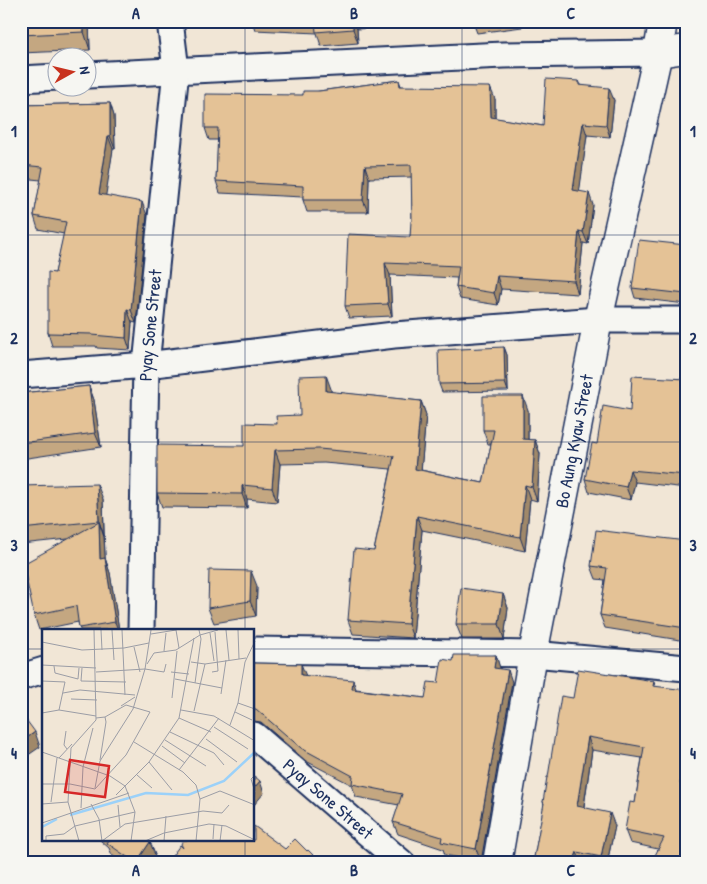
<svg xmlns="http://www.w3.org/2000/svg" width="707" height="884" font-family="'Patrick Hand',sans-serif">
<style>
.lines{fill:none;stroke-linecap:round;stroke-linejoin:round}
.street-casing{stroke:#1b2f5e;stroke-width:29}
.secondary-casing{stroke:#1b2f5e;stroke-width:31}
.street{stroke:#f6f6f2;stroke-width:25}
.secondary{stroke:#f6f6f2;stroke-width:28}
.wall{fill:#c4a781;stroke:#1b2f5e}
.shaded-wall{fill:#a08869;stroke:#1b2f5e}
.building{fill:#e4c296;stroke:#1b2f5e}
.grid{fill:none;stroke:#1b2f5e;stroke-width:1;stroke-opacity:0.55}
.labels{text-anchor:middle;stroke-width:4;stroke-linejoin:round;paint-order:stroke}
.street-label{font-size:18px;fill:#1b2f5e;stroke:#f6f6f2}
.inset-river{fill:none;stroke:#9bd1f9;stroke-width:2.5}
.inset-road{fill:none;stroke:#9b9da6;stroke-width:1}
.view{fill:#d62828;fill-opacity:0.15;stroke:#d62828;stroke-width:2.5}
.inset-edge{fill:none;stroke:#1b2f5e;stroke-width:2.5}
.neatline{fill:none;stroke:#1b2f5e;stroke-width:2}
.grid-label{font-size:16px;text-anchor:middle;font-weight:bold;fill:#1b2f5e}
</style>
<rect width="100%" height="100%" fill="#f1e6d6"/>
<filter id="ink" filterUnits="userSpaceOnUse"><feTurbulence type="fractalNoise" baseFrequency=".02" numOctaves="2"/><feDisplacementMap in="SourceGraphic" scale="10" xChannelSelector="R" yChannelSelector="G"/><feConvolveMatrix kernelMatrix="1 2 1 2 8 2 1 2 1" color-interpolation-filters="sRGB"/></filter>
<g filter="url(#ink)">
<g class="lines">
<defs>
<g id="street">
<polyline points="88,75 503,55 658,53"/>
<polyline points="21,79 58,77"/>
<polyline points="21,375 146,365 394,335 598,320 686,320"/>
<path id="s1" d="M 141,630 L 146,365 L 176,70 L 170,21"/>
<polyline points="254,650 533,654 686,668"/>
<polyline points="21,677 44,670"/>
<path id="s2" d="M 254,735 L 402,863"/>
</g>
<g id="secondary">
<polyline points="658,53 686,49"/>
<path id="s3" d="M 497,863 L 533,654 L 598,320 L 658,53 L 663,21"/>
</g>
</defs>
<use href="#street" class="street-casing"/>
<use href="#secondary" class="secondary-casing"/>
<use href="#street" class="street"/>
<use href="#secondary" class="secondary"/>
</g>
<g class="wall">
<polygon points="21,21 89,21 90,50 21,53"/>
<polygon points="102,21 141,21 142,26 104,28"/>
<polygon points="252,21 538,21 538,22 522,25 522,27 477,33 473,22 383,26 383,27 357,29 358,43 321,46 317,33 255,30"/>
<polygon points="399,80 401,86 495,99 495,118 543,126 579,81 581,85 614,100 610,137 587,135 579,191 593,205 588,244 583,243 578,294 501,289 498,305 460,299 456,287 457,278 390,275 392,316 349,318 345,306 410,237 412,221 412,177 369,178 368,212 307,212 303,200 303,197 220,193 216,181 218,140 209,140 205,128 303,95 319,91"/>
<polygon points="110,103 114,116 115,149 113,149 105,195 147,215 136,323 132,322 130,350 97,348 96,346 52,346 48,333 55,273 64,234 38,229 34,216 41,180 21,178 21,105"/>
<polygon points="686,245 686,304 635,298 632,288"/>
<polygon points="504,347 507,355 508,391 442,392 439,384"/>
<polygon points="686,379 686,488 635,482 631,500 589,492 585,479 597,444 630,411"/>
<polygon points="89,386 94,400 101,447 21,459 21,393"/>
<polygon points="331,389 331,392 421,401 426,415 421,470 483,483 491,444 488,444 483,430 528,410 528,440 535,440 540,454 537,501 530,499 525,551 422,530 413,638 353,634 348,620 374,551 391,469 324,463 280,464 277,502 247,499 247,508 162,507 157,493 244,446 277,424 300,415"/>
<polygon points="21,486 103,499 105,558 110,573 119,630 80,630 78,622 39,630 34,615 68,539 21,544"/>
<polygon points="686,541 686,641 605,628 600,615 605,580 596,579 591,566"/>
<polygon points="257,586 256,616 214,623 208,608"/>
<polygon points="503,594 508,608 504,639 462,639 456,624"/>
<polygon points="496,655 500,669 512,682 481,862 445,855 443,849 398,834 393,822 399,805 356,797 352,785 306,761 261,722 254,721 254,663 356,689 425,698 438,683 453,661"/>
<polygon points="654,681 686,863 658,849 630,843 625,830 635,803 642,758 592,750 584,807 615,826 607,863 533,863 544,805 543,802 573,698"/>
<polygon points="100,840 148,840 150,842 155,855 149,863 123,863 112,855 109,848"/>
</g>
<g class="shaded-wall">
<polygon points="83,21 89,21 90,50 84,32"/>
<polygon points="353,21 354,21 357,29 358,43 353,29"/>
<polygon points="490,87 495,99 495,129 491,117"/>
<polygon points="609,88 614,100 610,137 606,125"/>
<polygon points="110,103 114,116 115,149 110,136"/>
<polygon points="583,123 587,135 578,202 573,190"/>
<polygon points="108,136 113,149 104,207 99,194"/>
<polygon points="365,166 369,178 368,212 363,200"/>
<polygon points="589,193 593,205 588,244 583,232"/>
<polygon points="142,202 147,215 136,323 131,310"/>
<polygon points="579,231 583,243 578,294 574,281"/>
<polygon points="385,263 390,275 392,316 388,304"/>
<polygon points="497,276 501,289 498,305 494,293"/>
<polygon points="127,309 132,322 130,350 126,338"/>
<polygon points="504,347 507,355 508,391 505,383"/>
<polygon points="326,375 331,389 331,405 326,391"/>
<polygon points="89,386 94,400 101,447 95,433"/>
<polygon points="523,396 528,410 528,453 523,439"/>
<polygon points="421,401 426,415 420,483 415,469"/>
<polygon points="535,440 540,454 537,501 532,487"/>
<polygon points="275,450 280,464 277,502 272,488"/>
<polygon points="630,470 635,482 631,500 626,487"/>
<polygon points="97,484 103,499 104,536 99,521"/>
<polygon points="242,485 247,499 247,508 242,494"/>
<polygon points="525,485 530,499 525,551 520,537"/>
<polygon points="417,516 422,530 413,638 408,624"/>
<polygon points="99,522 104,537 106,573 100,559"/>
<polygon points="105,558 110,573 119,630 118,630 115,622"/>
<polygon points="251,571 257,586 256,616 250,601"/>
<polygon points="503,594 508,608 504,639 499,624"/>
<polygon points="496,655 500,668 498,680 494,668"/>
<polygon points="301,664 306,676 301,675"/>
<polygon points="508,670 512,682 481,862 476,849"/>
<polygon points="353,680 357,692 352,689"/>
<polygon points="35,732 40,747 21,760 21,742"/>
<polygon points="588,737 592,750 582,819 577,806"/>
<polygon points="686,745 686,790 680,784"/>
<polygon points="21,780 26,793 21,797"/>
<polygon points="260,781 264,793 254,805 254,788"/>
<polygon points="610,813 615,826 607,863 603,863 601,857"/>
<polygon points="150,842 155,855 149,863 136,863"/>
<polygon points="577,852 581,863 573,863"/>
</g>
<g class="building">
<polygon points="21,21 83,21 84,32 21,35"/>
<polygon points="315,21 353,21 353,29 316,32"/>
<polygon points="546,79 579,81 579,85 609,88 606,125 583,123 573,190 589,193 583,232 579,231 574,281 497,276 494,293 456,287 459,266 385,263 388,304 345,306 348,234 410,237 411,221 412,221 411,165 365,166 363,200 303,200 303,186 216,181 218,128 205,128 205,94 303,95 303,91 319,91 399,80 400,86 490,87 491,117 543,126"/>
<polygon points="110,103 110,136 108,136 99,194 142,202 131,310 127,309 126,338 92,335 92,334 48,333 48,272 55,273 66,222 34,216 43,167 21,165 21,105"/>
<polygon points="639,240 686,245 686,294 632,288"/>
<polygon points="504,347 505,383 439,384 438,350"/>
<polygon points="326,375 326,391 421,401 415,469 483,483 494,430 483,430 483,396 523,396 523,439 535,440 532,487 525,485 520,537 417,516 408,624 348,620 354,549 374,551 394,456 319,449 275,450 272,488 242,485 242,494 157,493 157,445 244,446 244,423 277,424 276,416 300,415 299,376"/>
<polygon points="632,376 686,379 686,475 630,470 626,487 585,479 592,443 597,444 603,406 630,411"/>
<polygon points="89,386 95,433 21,443 21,393"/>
<polygon points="97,484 99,521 21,529 21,486"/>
<polygon points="99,522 100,559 105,558 115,622 79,628 76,606 34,615 23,564"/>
<polygon points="596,530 686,541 686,628 600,615 607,568 591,566"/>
<polygon points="209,570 251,571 250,601 208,608"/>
<polygon points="461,588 503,594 499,624 456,624"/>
<polygon points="454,655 496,655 494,668 508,670 476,849 441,842 442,837 393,822 402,794 352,784 353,776 301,748 256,709 254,709 254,663 301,664 301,675 353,680 352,689 425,698 428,682 438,683 442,659 453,661"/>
<polygon points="578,669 654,681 653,686 686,690 686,745 680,784 686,785 686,863 651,863 664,838 625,830 630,802 635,803 644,747 588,737 577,806 610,813 601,857 577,852 573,863 533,863 544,803 543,802 547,777 548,777 561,696 573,698"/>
<polygon points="21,713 35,732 21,742"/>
<polygon points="254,776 260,781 254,788"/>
<polygon points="254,826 285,849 295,839 307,851 308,850 321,863 167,863 180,845 183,848 181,844 183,840 254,840"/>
<polygon points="109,840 148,840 150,842 136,863 107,843"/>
</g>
</g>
<path class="grid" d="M 245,21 L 245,630M 462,21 L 462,863M 21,235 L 686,235M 21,442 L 686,442M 21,649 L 44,649M 254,649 L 686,649M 245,840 L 245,863"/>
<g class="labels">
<g class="street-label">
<text dy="6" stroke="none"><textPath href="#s1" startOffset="305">Pyay Sone Street</textPath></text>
<text dy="6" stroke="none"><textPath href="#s3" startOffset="429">Bo Aung Kyaw Street</textPath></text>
<text dy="6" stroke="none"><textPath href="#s2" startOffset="98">Pyay Sone Street</textPath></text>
</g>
</g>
<g transform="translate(42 629)">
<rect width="212" height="212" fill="#f1e6d6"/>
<path class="inset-river" d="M 28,186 L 104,164 L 146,166 L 182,152 L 213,123M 0,198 L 15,190"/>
<path class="inset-road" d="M 59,1 L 60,21M 70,1 L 72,31M 80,1 L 83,66M 134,1 L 137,19M 184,1 L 187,31M 196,1 L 197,30M 168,4 L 172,32M 109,5 L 134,1M 0,13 L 40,21 L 82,19 L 107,14M 92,18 L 98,43M 122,22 L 124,4M 149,33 L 163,35 L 204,29M 105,35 L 112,24 L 134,21 L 158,6 L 176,1M 0,36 L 54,39M 12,37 L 13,44 L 36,50 L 37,39M 40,39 L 39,52 L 84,53M 54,43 L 103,40 L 122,43 L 124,35M 129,43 L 147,45M 170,43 L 176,42 L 173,3M 133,50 L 180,59M 0,52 L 23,53 L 17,81M 153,54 L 159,10 L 157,1M 21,64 L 38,61 L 93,66M 179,65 L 184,31M 130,69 L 135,22M 29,70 L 55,71M 196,74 L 213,80M 79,77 L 93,68M 139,81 L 172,87 L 213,112M 152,82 L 163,35M 193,83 L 210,91M 0,84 L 17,81 L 54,87M 54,89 L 63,88 L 64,93 L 58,131M 137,89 L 169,103M 188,96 L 196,74 L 203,33 L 213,12M 172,98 L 206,120M 24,102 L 22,116 L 25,120M 128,103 L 172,124 L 182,136M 164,110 L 195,133M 123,111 L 164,137M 92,113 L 141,143 L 154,156 L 158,170 L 154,212M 120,117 L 143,134M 0,123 L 68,147 L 83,157 L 93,183 L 89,212M 17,129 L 30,115M 107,133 L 130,161M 137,141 L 177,89M 95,146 L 110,159M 213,146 L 209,150 L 213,163M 0,155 L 28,155 L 53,160 L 84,126 L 108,83 L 84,76 L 63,88M 53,159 L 58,132 L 91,80 L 103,40 L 109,1M 74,166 L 107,133 L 137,89 L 152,9M 158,170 L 178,162 L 213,176M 9,173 L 15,129M 0,175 L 26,173M 49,175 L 57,190 L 60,212M 76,176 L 78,198M 39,179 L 41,138 L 51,99M 0,194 L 87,164M 171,210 L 172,195M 4,212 L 4,207 L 22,205 L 33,197 L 93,183M 37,212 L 26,173 L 29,119 L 54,91 L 52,1M 60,212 L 83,195 L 161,182 L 180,184 L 187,176M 103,212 L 122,204 L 167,195 L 184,197 L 213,211M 122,212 L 124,187M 178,212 L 180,196"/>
<path class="view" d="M 28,131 L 67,137 L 63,168 L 23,163 Z"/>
<rect width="212" height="212" class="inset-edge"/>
</g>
<rect width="707" height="884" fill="none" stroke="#f6f6f2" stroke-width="55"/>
<g transform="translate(72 72) rotate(82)"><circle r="24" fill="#f6f6f2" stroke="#9ea6b7"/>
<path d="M0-4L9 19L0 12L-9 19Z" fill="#c8321e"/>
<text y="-8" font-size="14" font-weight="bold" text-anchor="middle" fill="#1b2f5e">N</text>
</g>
<rect x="28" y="28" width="652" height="828" class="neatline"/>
<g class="grid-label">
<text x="136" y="19">A</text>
<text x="354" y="19">B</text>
<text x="571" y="19">C</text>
<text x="14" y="137">1</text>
<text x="693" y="137">1</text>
<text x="14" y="344">2</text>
<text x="693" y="344">2</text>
<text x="14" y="551">3</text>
<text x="693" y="551">3</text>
<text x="14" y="759">4</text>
<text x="693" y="759">4</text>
<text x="136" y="876">A</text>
<text x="354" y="876">B</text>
<text x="571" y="876">C</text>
</g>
</svg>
